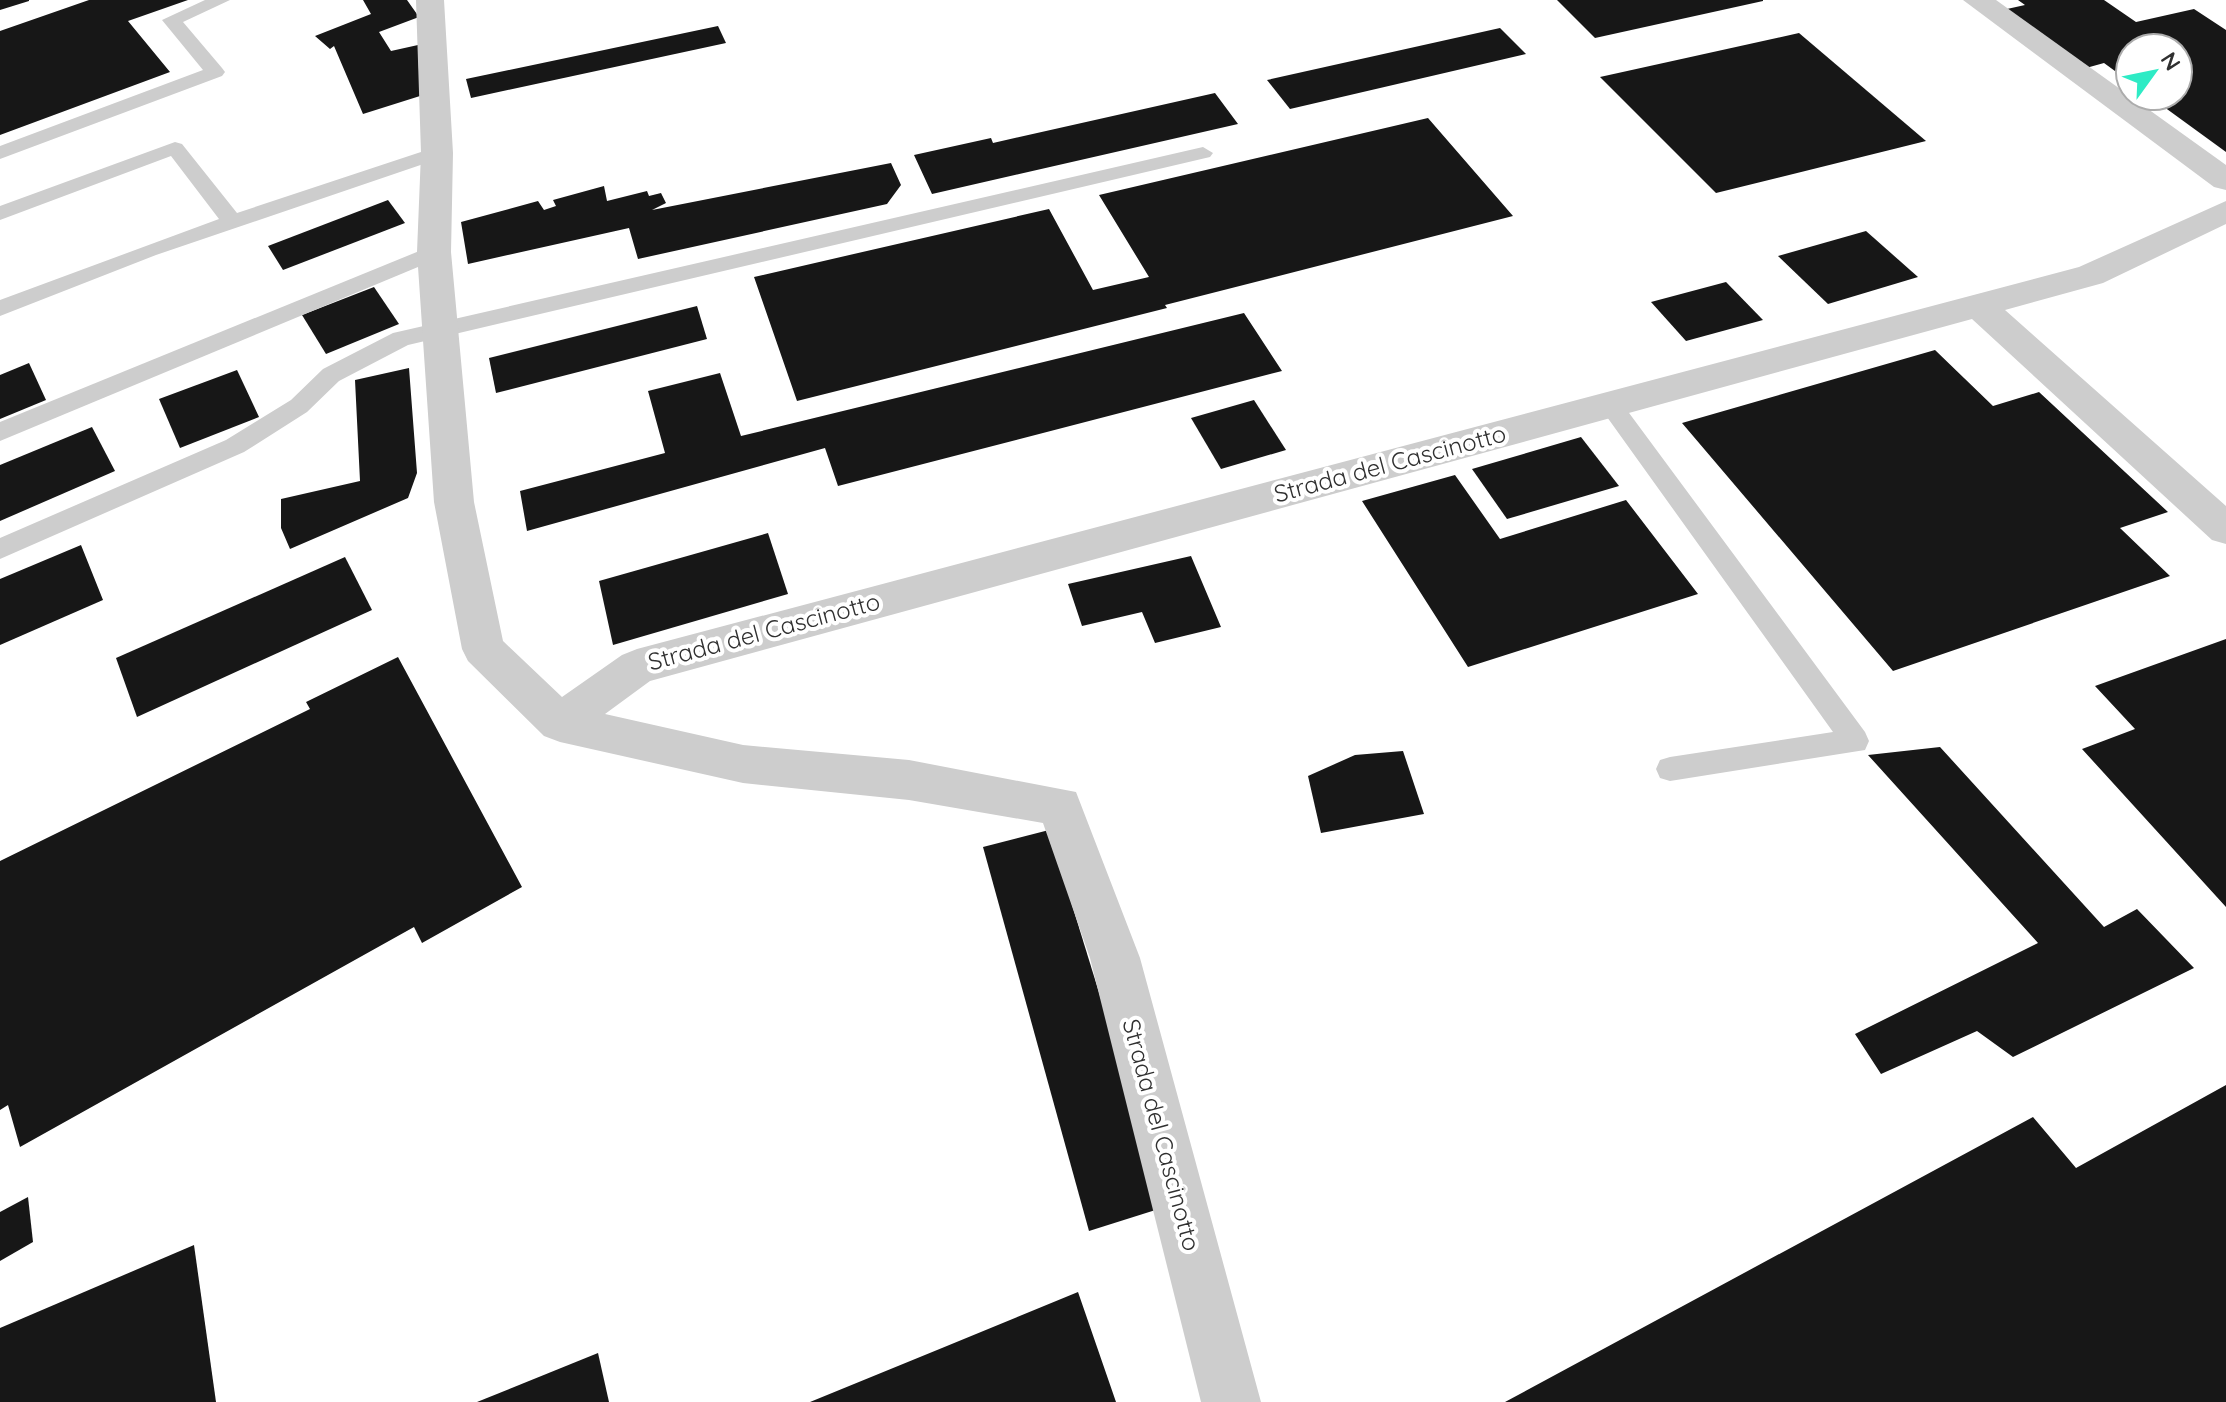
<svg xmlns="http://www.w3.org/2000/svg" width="2226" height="1402" font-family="Quicksand,sans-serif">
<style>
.building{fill:#171717}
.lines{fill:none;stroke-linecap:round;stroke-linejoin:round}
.service{fill:#cdcdcd;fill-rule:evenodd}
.minor{fill:#cdcdcd;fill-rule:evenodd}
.labels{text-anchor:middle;stroke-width:8;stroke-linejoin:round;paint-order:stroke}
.street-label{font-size:24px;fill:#303030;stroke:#fff}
</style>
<rect width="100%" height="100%" fill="#fff"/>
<g class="building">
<polygon points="0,0 29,0 29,1 0,10"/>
<polygon points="89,0 188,0 128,21 170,72 0,135 0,31"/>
<polygon points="363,0 407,0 419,17 379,32 391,51 418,45 420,96 363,114 334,46 330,49 315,36 371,14"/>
<polygon points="1557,0 1763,0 1763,1 1595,38"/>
<polygon points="2018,0 2104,0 2136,22 2194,9 2226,30 2226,152 2149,96 2178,96 2178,48 2130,48 2130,82 2104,63 2086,68 2007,9 2025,5"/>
<polygon points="718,26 726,43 471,98 466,79"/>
<polygon points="1500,28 1526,54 1290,109 1267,80"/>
<polygon points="1799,33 1926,141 1716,193 1600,77"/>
<polygon points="1215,93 1238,124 932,194 914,155 991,138 993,143"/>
<polygon points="1428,118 1513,216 1165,305 1167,308 797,401 754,277 1049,209 1093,290 1149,277 1099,195"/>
<polygon points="891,163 901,185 887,204 638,259 629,228 468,264 461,222 538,201 544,210 556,206 553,200 604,186 607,201 647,191 649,196 661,193 666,203 652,210"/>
<polygon points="388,200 405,223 283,270 268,246"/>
<polygon points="1866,231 1918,277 1828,304 1778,256"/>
<polygon points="1726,282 1763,320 1686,341 1651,302"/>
<polygon points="374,287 399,324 326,354 302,315"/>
<polygon points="697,306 707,339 496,393 489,358"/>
<polygon points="1244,313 1282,371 838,486 825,448 527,531 520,491 665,453 648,391 720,373 741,436"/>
<polygon points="1935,350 1993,406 2039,392 2168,512 2120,528 2170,576 1893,671 1682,423"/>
<polygon points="29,363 46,400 0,419 0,375"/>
<polygon points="409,368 417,473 408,498 290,549 281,528 281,499 360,481 355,380"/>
<polygon points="237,370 259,417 180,448 159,399"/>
<polygon points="1254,400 1286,450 1221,469 1191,418"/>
<polygon points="92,427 115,471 0,521 0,465"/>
<polygon points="1581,437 1619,486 1507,519 1472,469"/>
<polygon points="1455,475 1500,539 1626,500 1698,594 1468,667 1362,501"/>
<polygon points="768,533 788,594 613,645 599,581"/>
<polygon points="81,545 103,600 0,645 0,579"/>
<polygon points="1191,556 1221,627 1155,643 1142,612 1082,626 1068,584"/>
<polygon points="345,557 372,610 137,717 116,658"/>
<polygon points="2226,639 2226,907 2082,749 2135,729 2095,686"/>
<polygon points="398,657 522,887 422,943 414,927 20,1147 8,1105 0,1110 0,861 310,709 306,702"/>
<polygon points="1940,747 2104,927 2137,909 2194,968 2013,1057 1977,1031 1881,1074 1855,1034 2038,943 1868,755"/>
<polygon points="1403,751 1424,814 1321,833 1308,776 1355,755"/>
<polygon points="1049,830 1165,1207 1089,1231 983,847"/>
<polygon points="2226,1085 2226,1402 1505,1402 2033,1117 2076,1168"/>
<polygon points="28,1197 33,1242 0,1261 0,1212"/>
<polygon points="194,1245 216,1402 0,1402 0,1328"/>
<polygon points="1078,1292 1116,1402 810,1402 942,1348"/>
<polygon points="598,1353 609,1402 477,1402"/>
</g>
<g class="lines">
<g class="service">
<polygon points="205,0 230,0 183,22 222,68 225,72 222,76 0,159 0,146 203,70 162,20"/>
<polygon points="175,142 182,144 237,213 430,149 437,147 447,153 444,157 156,255 0,316 0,300 219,219 171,156 0,220 0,206"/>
<polygon points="1203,147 1213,153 1210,157 408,345 339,381 307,412 244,452 0,559 0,538 226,440 291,400 323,369 393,333"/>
<polygon points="434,245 445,252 442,257 0,441 0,422"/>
<polygon points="1610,396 1618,398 1865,732 1869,741 1865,750 1670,781 1660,778 1656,769 1660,760 1670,757 1833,732 1602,410 1598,404 1602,398"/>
</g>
<g class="minor">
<polygon points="416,0 444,0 453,153 451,252 474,502 503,641 562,697 622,655 637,649 2079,267 2226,201 2226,224 2103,283 2005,310 2226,506 2226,544 2212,540 1972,319 650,681 605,714 743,745 909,760 1076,792 1140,958 1261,1402 1201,1402 1090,958 1043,823 909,800 743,783 560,742 544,736 468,661 462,649 434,502 417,252 421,153"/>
<polygon points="1963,0 1996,0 2226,165 2226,190 2214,187"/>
</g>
</g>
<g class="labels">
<g class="street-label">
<text transform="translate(1390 464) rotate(-15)" y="8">Strada del Cascinotto</text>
<text transform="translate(764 632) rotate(-15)" y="8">Strada del Cascinotto</text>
<text transform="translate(1161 1135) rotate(75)" y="8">Strada del Cascinotto</text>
</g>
</g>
<g transform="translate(2154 72) rotate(57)"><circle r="38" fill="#ffffff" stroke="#acacac" stroke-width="2"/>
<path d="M0-6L14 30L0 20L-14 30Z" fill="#2eebc5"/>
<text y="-12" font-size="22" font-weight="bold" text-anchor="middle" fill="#303030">N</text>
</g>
</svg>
